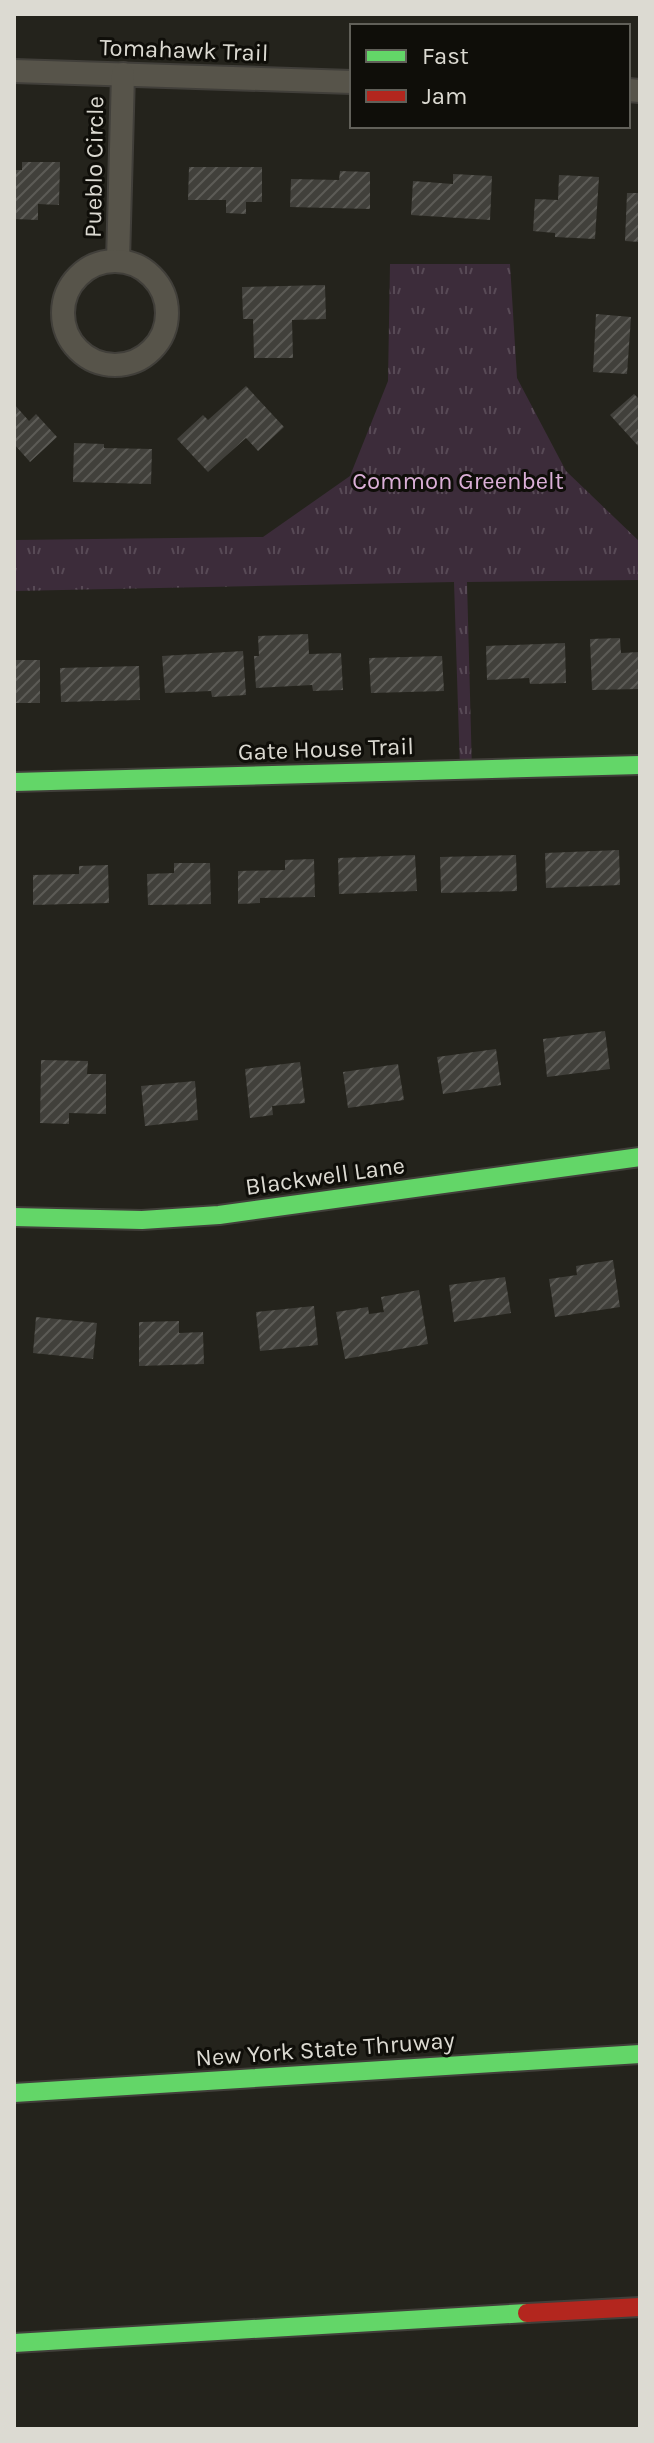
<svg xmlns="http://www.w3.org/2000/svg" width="654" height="2443" font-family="Karla,sans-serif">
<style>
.grass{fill:url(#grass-tufts)}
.building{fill:url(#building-hatch)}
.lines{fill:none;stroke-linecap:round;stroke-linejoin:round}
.street-casing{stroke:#413f3a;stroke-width:26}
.fast-casing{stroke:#413f3a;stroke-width:22}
.jam-casing{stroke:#413f3a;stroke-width:22}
.street{stroke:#57544a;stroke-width:22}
.fast{stroke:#63d668;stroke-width:18}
.jam{stroke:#b3261e;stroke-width:18}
.labels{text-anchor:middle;stroke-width:6;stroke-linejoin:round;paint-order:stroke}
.street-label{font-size:24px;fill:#dcdad2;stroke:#0f0e09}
.park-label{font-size:24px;fill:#dbafd7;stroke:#0f0e09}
</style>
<defs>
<pattern id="grass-tufts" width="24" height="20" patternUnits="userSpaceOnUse" patternTransform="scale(2)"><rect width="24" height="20" fill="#3c2c3a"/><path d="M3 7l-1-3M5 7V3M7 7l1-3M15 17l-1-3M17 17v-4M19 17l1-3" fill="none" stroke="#584a56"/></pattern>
<pattern id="building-hatch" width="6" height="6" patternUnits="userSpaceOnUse" patternTransform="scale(2)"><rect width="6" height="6" fill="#41403b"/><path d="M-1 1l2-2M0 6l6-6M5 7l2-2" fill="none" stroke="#5c5b56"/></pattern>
</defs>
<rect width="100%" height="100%" fill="#24231c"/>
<polygon class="grass" points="390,264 510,264 517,378 566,471 640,542 640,580 467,582 472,770 460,770 454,582 14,591 14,540 263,537 350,476 388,381"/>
<g class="building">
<polygon points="22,162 60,162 59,205 38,204 38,220 14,219 14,170 22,170"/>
<polygon points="189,167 262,167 262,202 246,202 246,214 226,213 226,200 188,200"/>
<polygon points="340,171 370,172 370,209 290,207 291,179 339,180"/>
<polygon points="453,174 492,176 490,220 411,215 413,181 453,184"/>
<polygon points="559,175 599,177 595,239 555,237 555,233 533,231 535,199 558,200"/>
<polygon points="627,193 640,193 640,242 625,241"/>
<polygon points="325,285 326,319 292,320 293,358 254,358 253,319 243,319 242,287"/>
<polygon points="596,314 631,317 627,374 593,372"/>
<polygon points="246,386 284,427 258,451 246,438 208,472 177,439 203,415 208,420"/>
<polygon points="634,394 640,400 640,448 610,415"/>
<polygon points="14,404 29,421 36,414 57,437 30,462 14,444"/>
<polygon points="74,443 104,444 104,448 152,449 151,484 73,482"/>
<polygon points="308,634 309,654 341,653 343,690 313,691 312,685 256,688 254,656 259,656 258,636"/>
<polygon points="620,638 621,653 640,652 640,689 592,690 590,639"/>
<polygon points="565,643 566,683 530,684 529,678 487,680 486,646"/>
<polygon points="243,651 246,695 212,697 211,691 165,693 162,656"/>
<polygon points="442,656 444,691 371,693 369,658"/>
<rect x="14" y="660" width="26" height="43"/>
<polygon points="139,666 140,700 61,702 60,668"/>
<polygon points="619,850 620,885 546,888 545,853"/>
<polygon points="415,855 417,891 339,894 338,858"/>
<polygon points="516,855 517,891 441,893 440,857"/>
<polygon points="314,859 315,897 260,898 260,903 238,904 238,871 285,870 285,860"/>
<polygon points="174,863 210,863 211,904 148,905 147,874 174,873"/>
<polygon points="108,865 109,903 33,905 33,875 79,874 79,866"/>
<polygon points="605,1031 610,1069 547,1077 543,1039"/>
<polygon points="496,1049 501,1085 443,1094 437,1057"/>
<polygon points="41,1060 88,1061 87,1074 106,1074 106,1114 69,1113 69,1124 40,1123"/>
<polygon points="300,1062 305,1103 272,1106 273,1115 250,1118 245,1069"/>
<polygon points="398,1064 404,1100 348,1108 343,1072"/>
<polygon points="195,1081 198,1120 145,1126 141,1086"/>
<polygon points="613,1260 620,1307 555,1317 549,1279 577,1275 576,1266"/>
<polygon points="505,1277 511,1313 454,1322 449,1285"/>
<polygon points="419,1290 428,1344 345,1359 336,1312 368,1307 369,1314 384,1312 381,1297"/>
<polygon points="314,1306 318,1345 260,1351 256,1312"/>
<polygon points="36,1317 97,1323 93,1359 33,1353"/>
<polygon points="179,1321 179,1333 203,1332 204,1364 139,1366 139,1322"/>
</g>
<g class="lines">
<defs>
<g id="street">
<polyline points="14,71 352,82"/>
<polyline points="628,90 640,91"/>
<polyline points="118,261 123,74"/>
<circle cx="115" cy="313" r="52"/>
</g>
<g id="fast">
<polyline points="14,782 640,765"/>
<polyline points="14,1217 142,1220 219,1215 640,1157"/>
<polyline points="14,2093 640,2054"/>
<polyline points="14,2343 527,2313"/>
</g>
<polyline id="jam" points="527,2313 640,2307"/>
</defs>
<use href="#street" class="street-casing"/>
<use href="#fast" class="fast-casing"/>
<use href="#jam" class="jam-casing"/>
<use href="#street" class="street"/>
<use href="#fast" class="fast"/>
<use href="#jam" class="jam"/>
</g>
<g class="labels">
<g class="street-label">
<text transform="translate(184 50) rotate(2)" y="8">Tomahawk Trail</text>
<text transform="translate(94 167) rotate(-89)" y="8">Pueblo Circle</text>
<text transform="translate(326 749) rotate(-2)" y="8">Gate House Trail</text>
<text transform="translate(325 1176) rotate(-8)" y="8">Blackwell Lane</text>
<text transform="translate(325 2049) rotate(-4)" y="8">New York State Thruway</text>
</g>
<g class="park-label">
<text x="458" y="489">Common Greenbelt</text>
</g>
</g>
<rect width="654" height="2443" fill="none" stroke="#dcdad2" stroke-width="32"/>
<rect x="350" y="24" width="280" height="104" fill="#0f0e09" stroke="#616059" stroke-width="2"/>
<rect x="366" y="50" width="40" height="12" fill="#63d668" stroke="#616059" stroke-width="2"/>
<text x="422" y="64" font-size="24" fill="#dcdad2">Fast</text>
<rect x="366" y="90" width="40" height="12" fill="#b3261e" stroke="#616059" stroke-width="2"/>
<text x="422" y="104" font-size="24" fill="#dcdad2">Jam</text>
</svg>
